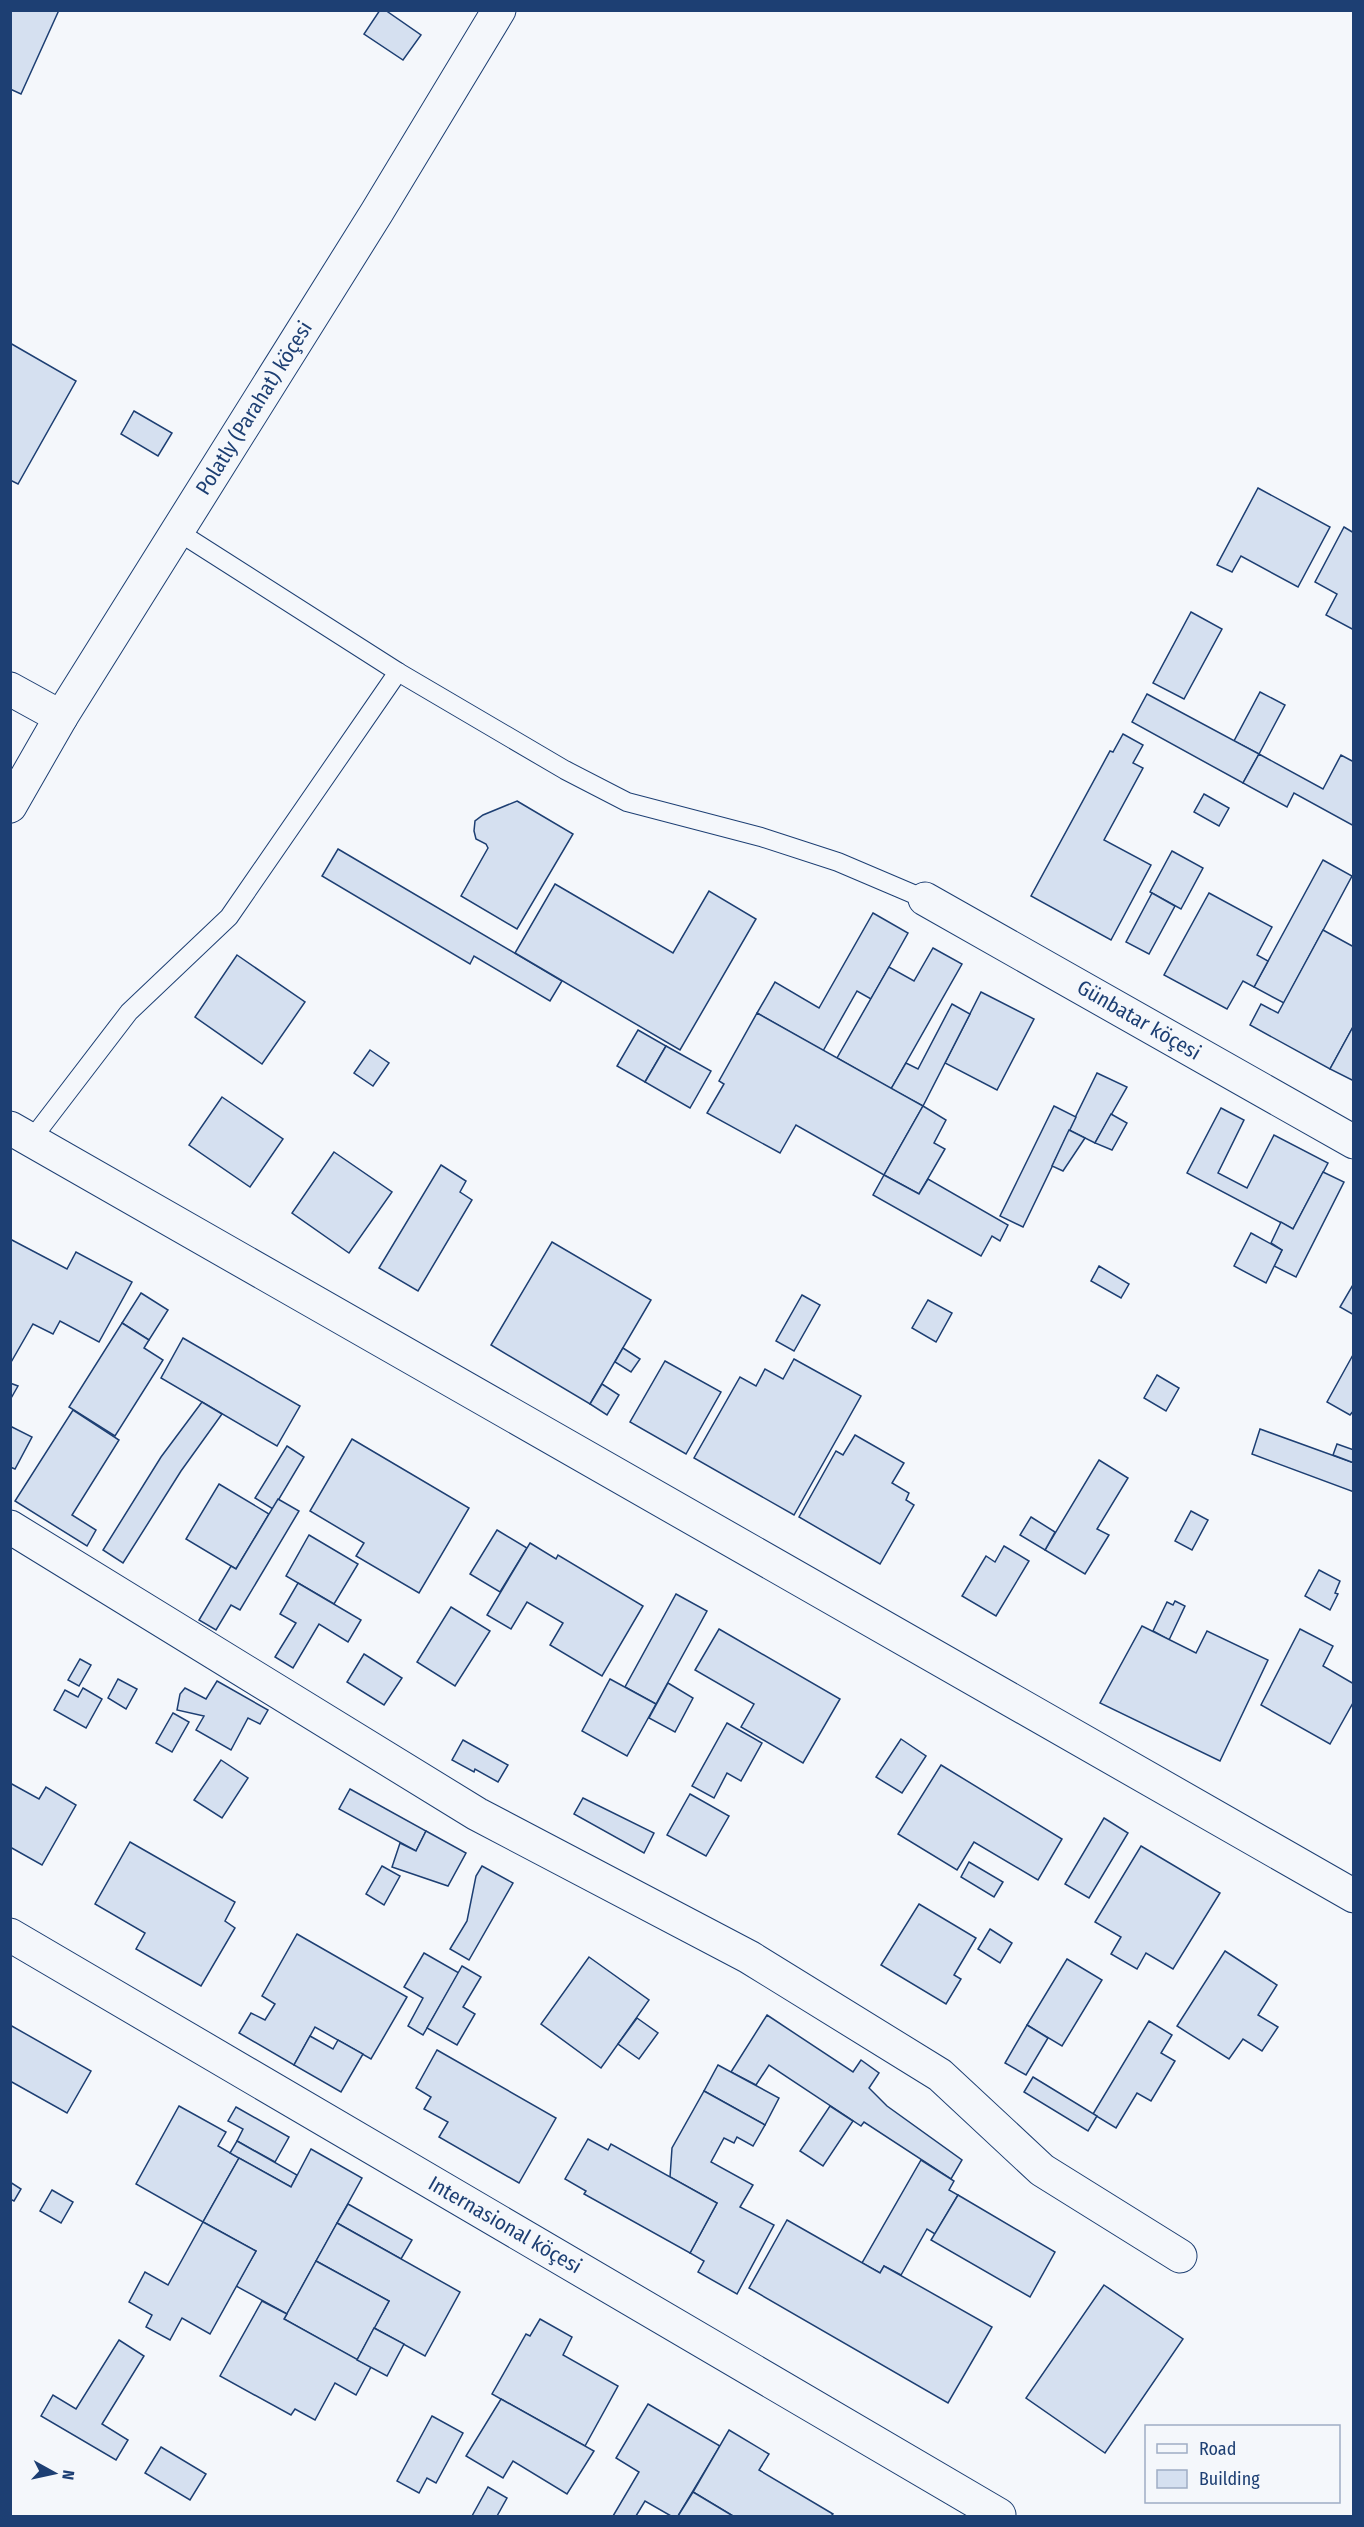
<svg xmlns="http://www.w3.org/2000/svg" width="1364" height="2527" font-family="'Fira Sans Condensed',sans-serif">
<style>
.building{fill:#d5e0f0;stroke:#1d3f73;stroke-width:1.5}
.lines{fill:none;stroke-linecap:round;stroke-linejoin:round}
.service-casing{stroke:#1d3f73;stroke-width:20}
.minor-casing{stroke:#1d3f73;stroke-width:35}
.service{stroke:#f4f7fb;stroke-width:18}
.minor{stroke:#f4f7fb;stroke-width:33}
.labels{text-anchor:middle;stroke-width:4.5;stroke-linejoin:round;paint-order:stroke}
.street-label{font-size:21px;fill:#1d3f73;stroke:#f4f7fb}
</style>
<rect width="100%" height="100%" fill="#f4f7fb"/>
<g class="building">
<polygon points="10,10 59,10 21,94 10,89"/>
<polygon points="380,10 385,10 421,35 403,60 364,34"/>
<polygon points="10,343 76,381 18,484 10,480"/>
<polygon points="134,411 172,433 158,456 121,434"/>
<polygon points="1258,488 1330,527 1298,587 1241,556 1232,572 1217,565"/>
<polygon points="1344,527 1354,533 1354,630 1326,615 1337,594 1315,582"/>
<polygon points="1191,612 1222,629 1184,699 1153,683"/>
<polygon points="1260,692 1285,705 1259,754 1234,741"/>
<polygon points="1147,694 1259,754 1243,783 1132,722"/>
<polygon points="1123,734 1143,745 1133,763 1143,768 1104,840 1151,865 1111,940 1031,896 1110,751 1113,752"/>
<polygon points="1259,754 1323,789 1341,755 1354,762 1354,826 1294,793 1287,807 1243,783"/>
<polygon points="1204,794 1229,808 1219,826 1194,812"/>
<polygon points="517,801 573,834 517,929 461,896 488,848 486,844 476,839 474,831 475,821 483,815"/>
<polygon points="338,849 562,981 550,1001 474,956 470,964 322,876"/>
<polygon points="1172,851 1203,868 1181,909 1150,892"/>
<polygon points="1323,860 1352,876 1284,1003 1254,987"/>
<polygon points="555,884 673,953 709,891 756,919 680,1050 515,953"/>
<polygon points="1152,893 1175,906 1149,954 1126,942"/>
<polygon points="1209,893 1272,927 1257,955 1268,961 1254,987 1243,981 1227,1009 1164,975"/>
<polygon points="873,913 908,933 871,999 857,991 823,1051 757,1013 775,982 819,1008"/>
<polygon points="1323,930 1354,947 1354,1025 1330,1069 1250,1025 1261,1004 1278,1013"/>
<polygon points="933,948 962,964 891,1089 837,1058 889,967 914,981"/>
<polygon points="237,955 305,1002 262,1064 195,1017"/>
<polygon points="981,992 1034,1019 997,1090 945,1063"/>
<polygon points="952,1004 970,1014 923,1106 891,1089 906,1063 918,1069"/>
<polygon points="757,1013 923,1106 884,1175 796,1125 780,1153 707,1113 724,1084 719,1081"/>
<polygon points="1354,1025 1354,1081 1330,1069"/>
<polygon points="638,1030 666,1046 645,1082 617,1066"/>
<polygon points="666,1046 711,1071 690,1108 645,1082"/>
<polygon points="370,1050 389,1063 373,1086 354,1073"/>
<polygon points="1097,1073 1127,1087 1095,1143 1069,1130"/>
<polygon points="222,1097 283,1139 250,1187 189,1145"/>
<polygon points="923,1106 946,1120 934,1143 945,1149 919,1194 884,1175"/>
<polygon points="1054,1106 1076,1117 1023,1227 1000,1216"/>
<polygon points="1221,1108 1244,1120 1218,1173 1247,1188 1274,1135 1328,1163 1293,1229 1187,1173"/>
<polygon points="1111,1114 1127,1123 1112,1150 1095,1143"/>
<polygon points="1069,1130 1085,1138 1063,1171 1052,1166"/>
<polygon points="334,1152 392,1192 349,1253 292,1213"/>
<polygon points="441,1165 466,1181 460,1192 472,1200 418,1291 379,1268"/>
<polygon points="1323,1172 1344,1182 1296,1277 1274,1266 1282,1250 1271,1243 1281,1222 1293,1229"/>
<polygon points="884,1175 919,1194 928,1179 1008,1225 1000,1241 992,1236 981,1256 873,1195"/>
<polygon points="1251,1233 1282,1250 1266,1283 1234,1266"/>
<polygon points="10,1239 67,1269 76,1252 132,1282 99,1342 60,1321 53,1334 33,1324 10,1364"/>
<polygon points="552,1242 651,1300 590,1404 491,1345"/>
<polygon points="1099,1266 1129,1284 1121,1298 1091,1281"/>
<polygon points="1354,1283 1354,1315 1340,1307"/>
<polygon points="141,1293 168,1310 149,1340 122,1323"/>
<polygon points="802,1295 820,1305 794,1351 776,1341"/>
<polygon points="928,1300 952,1313 936,1342 912,1328"/>
<polygon points="122,1323 149,1340 144,1348 163,1360 115,1436 69,1407"/>
<polygon points="183,1338 300,1406 277,1446 161,1378"/>
<polygon points="623,1348 640,1359 631,1372 615,1362"/>
<polygon points="1354,1353 1354,1410 1350,1415 1327,1402"/>
<polygon points="794,1359 861,1396 794,1515 694,1458 740,1377 756,1386 765,1369 783,1379"/>
<polygon points="665,1361 721,1392 686,1454 630,1422"/>
<polygon points="1157,1375 1179,1388 1166,1411 1144,1398"/>
<polygon points="10,1383 18,1386 10,1400"/>
<polygon points="602,1384 619,1395 607,1415 590,1404"/>
<polygon points="202,1402 222,1414 181,1471 123,1563 103,1550 161,1457"/>
<polygon points="73,1410 119,1440 72,1515 96,1530 87,1546 15,1501"/>
<polygon points="10,1426 32,1437 15,1469 10,1467"/>
<polygon points="1260,1429 1354,1463 1354,1492 1252,1454"/>
<polygon points="855,1435 904,1463 892,1483 909,1493 906,1500 914,1505 880,1564 799,1517 836,1451 843,1455"/>
<polygon points="352,1439 469,1508 419,1593 356,1556 364,1543 310,1511"/>
<polygon points="1337,1444 1354,1450 1354,1463 1333,1455"/>
<polygon points="287,1446 304,1457 273,1509 255,1498"/>
<polygon points="1099,1460 1128,1478 1097,1529 1109,1535 1085,1574 1045,1550"/>
<polygon points="219,1484 269,1514 236,1569 186,1539"/>
<polygon points="278,1499 299,1511 240,1610 231,1605 216,1630 199,1620 231,1566 236,1569"/>
<polygon points="1191,1511 1208,1520 1192,1550 1175,1541"/>
<polygon points="1031,1517 1055,1532 1045,1550 1020,1535"/>
<polygon points="497,1530 527,1548 500,1592 470,1574"/>
<polygon points="309,1535 358,1564 334,1604 286,1576"/>
<polygon points="530,1543 556,1559 558,1555 643,1606 602,1676 550,1645 563,1623 527,1602 511,1629 487,1615"/>
<polygon points="1004,1546 1029,1561 996,1616 962,1596 986,1556 995,1562"/>
<polygon points="1319,1570 1340,1581 1335,1593 1338,1594 1330,1610 1305,1596"/>
<polygon points="298,1583 361,1620 348,1642 319,1624 293,1668 275,1657 296,1623 280,1614"/>
<polygon points="676,1594 707,1611 656,1704 625,1687"/>
<polygon points="1175,1601 1185,1606 1169,1640 1153,1631 1167,1602 1173,1605"/>
<polygon points="451,1607 490,1631 455,1686 417,1662"/>
<polygon points="1142,1626 1196,1653 1207,1631 1268,1660 1220,1761 1100,1703"/>
<polygon points="719,1629 840,1699 803,1763 741,1727 754,1704 695,1670"/>
<polygon points="1300,1629 1333,1646 1323,1666 1354,1684 1354,1701 1330,1744 1261,1705"/>
<polygon points="364,1654 402,1678 384,1705 347,1682"/>
<polygon points="80,1659 91,1665 79,1686 68,1680"/>
<polygon points="118,1679 137,1689 126,1709 108,1698"/>
<polygon points="610,1679 656,1704 627,1756 582,1731"/>
<polygon points="217,1681 268,1710 260,1724 248,1718 231,1750 196,1730 204,1716 177,1710 180,1694 185,1688 206,1699"/>
<polygon points="668,1683 693,1698 675,1732 649,1718"/>
<polygon points="83,1688 102,1699 86,1728 54,1710 65,1690 78,1697"/>
<polygon points="173,1713 189,1722 172,1752 156,1743"/>
<polygon points="727,1723 762,1743 741,1781 727,1773 714,1798 692,1786"/>
<polygon points="901,1739 926,1756 902,1793 876,1777"/>
<polygon points="463,1740 508,1765 498,1782 475,1769 474,1772 452,1760"/>
<polygon points="221,1760 248,1778 222,1818 194,1800"/>
<polygon points="941,1765 1062,1839 1038,1880 974,1842 957,1870 898,1834"/>
<polygon points="10,1783 39,1799 46,1787 76,1805 42,1865 10,1847"/>
<polygon points="350,1789 426,1831 416,1851 339,1809"/>
<polygon points="690,1794 729,1816 706,1856 667,1835"/>
<polygon points="583,1798 654,1833 644,1853 574,1814"/>
<polygon points="1104,1818 1128,1833 1089,1898 1065,1884"/>
<polygon points="426,1831 466,1853 448,1886 392,1867 400,1843 416,1851"/>
<polygon points="130,1842 235,1902 225,1921 235,1928 201,1986 136,1949 145,1933 95,1904"/>
<polygon points="1141,1846 1220,1893 1173,1969 1146,1953 1137,1969 1111,1954 1121,1937 1095,1922"/>
<polygon points="969,1862 1003,1882 994,1897 961,1877"/>
<polygon points="382,1866 400,1876 384,1905 366,1894"/>
<polygon points="482,1866 513,1883 469,1960 450,1949 467,1921 476,1876"/>
<polygon points="919,1904 976,1938 954,1975 961,1979 946,2004 881,1965"/>
<polygon points="990,1929 1012,1943 1000,1963 978,1949"/>
<polygon points="297,1934 407,1997 371,2059 315,2027 294,2065 239,2033 251,2013 265,2020 275,2004 262,1996"/>
<polygon points="1225,1951 1277,1985 1258,2015 1278,2027 1262,2051 1243,2039 1229,2059 1177,2026"/>
<polygon points="424,1953 459,1973 423,2035 408,2026 423,1998 404,1987"/>
<polygon points="589,1957 649,2000 601,2068 541,2024"/>
<polygon points="1067,1959 1102,1980 1062,2046 1027,2025"/>
<polygon points="462,1966 481,1977 463,2007 475,2014 457,2045 427,2028"/>
<polygon points="767,2015 853,2072 861,2060 879,2073 869,2088 887,2106 962,2160 951,2179 864,2122 861,2126 769,2065 756,2085 731,2072"/>
<polygon points="637,2018 658,2033 639,2059 618,2044"/>
<polygon points="1149,2021 1172,2035 1161,2053 1175,2061 1151,2101 1137,2093 1116,2128 1093,2114"/>
<polygon points="10,2025 91,2071 67,2113 10,2081"/>
<polygon points="1027,2025 1048,2038 1026,2075 1005,2063"/>
<polygon points="310,2036 333,2049 338,2040 363,2054 341,2092 294,2065"/>
<polygon points="437,2050 556,2118 519,2183 439,2137 448,2122 424,2109 431,2097 416,2088"/>
<polygon points="718,2065 779,2098 765,2125 704,2091"/>
<polygon points="1033,2077 1097,2116 1088,2131 1024,2092"/>
<polygon points="704,2091 765,2125 753,2146 737,2137 734,2143 724,2138 711,2162 753,2185 740,2207 774,2225 737,2294 698,2272 704,2261 690,2253 717,2203 670,2177 672,2148"/>
<polygon points="179,2106 226,2132 218,2146 239,2158 203,2222 136,2184"/>
<polygon points="830,2106 853,2121 823,2166 800,2151"/>
<polygon points="236,2107 289,2137 275,2162 237,2141 243,2129 228,2121"/>
<polygon points="588,2139 608,2150 611,2144 717,2203 690,2253 584,2194 586,2191 565,2179"/>
<polygon points="237,2141 297,2175 291,2187 230,2153"/>
<polygon points="311,2149 362,2178 287,2314 236,2286 256,2251 203,2222 239,2158 291,2187"/>
<polygon points="921,2160 954,2181 949,2190 958,2195 935,2234 927,2229 901,2275 884,2266 880,2273 862,2263"/>
<polygon points="10,2182 21,2189 14,2201 10,2199"/>
<polygon points="52,2190 73,2202 61,2223 40,2211"/>
<polygon points="958,2195 1055,2252 1030,2297 931,2240"/>
<polygon points="348,2204 412,2240 401,2259 337,2223"/>
<polygon points="787,2220 880,2273 884,2266 992,2327 948,2403 749,2288"/>
<polygon points="203,2222 256,2251 210,2334 182,2318 170,2340 146,2327 152,2315 129,2302 145,2272 168,2285"/>
<polygon points="337,2223 460,2292 425,2356 374,2328 389,2301 316,2261"/>
<polygon points="316,2261 389,2301 357,2360 284,2319"/>
<polygon points="1104,2285 1183,2339 1105,2453 1026,2398"/>
<polygon points="262,2301 287,2314 284,2319 371,2367 356,2395 335,2383 315,2420 295,2409 291,2415 220,2376"/>
<polygon points="540,2319 572,2337 563,2355 618,2386 585,2446 492,2394 526,2334 530,2336"/>
<polygon points="374,2328 404,2344 387,2376 357,2360"/>
<polygon points="119,2340 144,2356 102,2424 128,2440 116,2460 41,2416 53,2395 76,2409"/>
<polygon points="501,2399 594,2451 567,2494 513,2461 503,2478 466,2456"/>
<polygon points="648,2404 720,2446 678,2516 671,2516 645,2501 636,2516 613,2516 639,2472 616,2458"/>
<polygon points="432,2416 463,2433 436,2483 427,2478 419,2493 397,2481"/>
<polygon points="729,2430 769,2454 759,2470 833,2514 831,2516 733,2516 693,2492"/>
<polygon points="161,2447 206,2474 190,2500 145,2473"/>
<polygon points="488,2487 507,2498 497,2516 472,2516"/>
<polygon points="693,2492 733,2516 678,2516"/>
</g>
<g class="lines">
<defs>
<g id="service">
<polyline points="177,531 398,672 565,770 627,802 761,837 838,862 925,899"/>
<polyline points="31,1140 129,1012 229,917 398,672"/>
</g>
<g id="minor">
<polyline points="10,689 61,717"/>
<polyline points="10,806 61,717 377,212 499,10"/>
<polyline points="925,899 1354,1142"/>
<polyline points="10,1128 1354,1896"/>
<polyline points="10,1527 477,1814 749,1957 940,2075 1042,2170 1180,2256"/>
<polyline points="10,1935 999,2515"/>
</g>
</defs>
<use href="#service" class="service-casing"/>
<use href="#minor" class="minor-casing"/>
<use href="#service" class="service"/>
<use href="#minor" class="minor"/>
</g>
<g class="labels">
<g class="street-label">
<text transform="translate(254 408) rotate(-58)" y="7">Polatly (Parahat) köçesi</text>
<text transform="translate(1139 1020) rotate(30)" y="7">Günbatar köçesi</text>
<text transform="translate(505 2225) rotate(30)" y="7">Internasional köçesi</text>
</g>
</g>
<rect width="1364" height="2527" fill="none" stroke="#1d3f73" stroke-width="24"/>
<rect x="1145" y="2425" width="195" height="78" fill="#f4f7fb" stroke="#9eadc5" stroke-width="1.5"/>
<rect x="1157" y="2444" width="30" height="9" fill="#f4f7fb" stroke="#9eadc5" stroke-width="1.5"/>
<text x="1199" y="2455" font-size="18" fill="#1d3f73">Road</text>
<rect x="1157" y="2470" width="30" height="18" fill="#d5e0f0" stroke="#9eadc5" stroke-width="1.5"/>
<text x="1199" y="2485" font-size="18" fill="#1d3f73">Building</text>
<g transform="translate(54 2473) rotate(98)" stroke="#f4f7fb" stroke-width="4.5" paint-order="stroke">
<path d="M0-4.5L10 22L0 15L-10 22Z" fill="#1d3f73"/>
<text y="-9" font-size="16" font-weight="bold" text-anchor="middle" fill="#1d3f73">N</text>
</g>
</svg>
